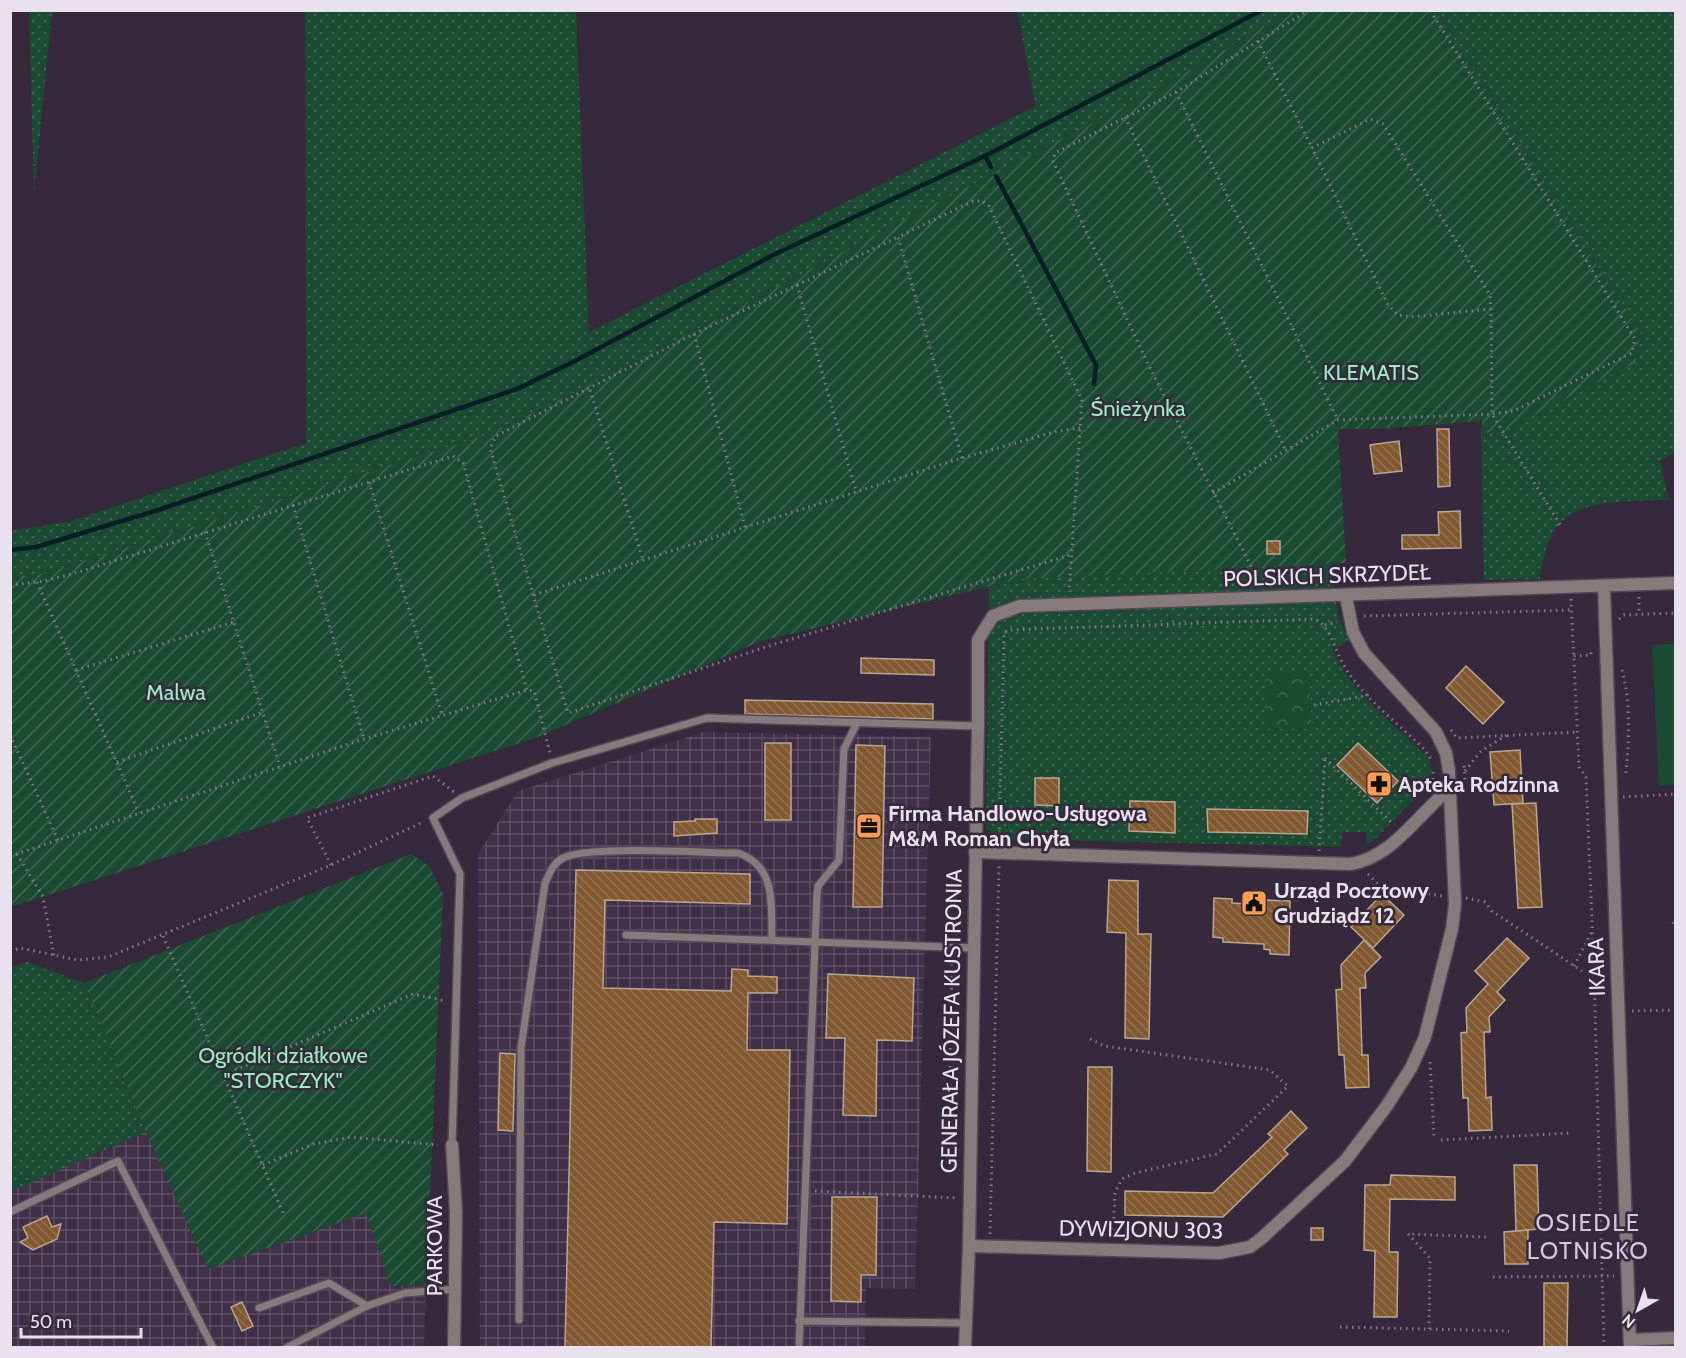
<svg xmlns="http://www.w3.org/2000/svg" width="1686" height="1358" font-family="Cabin,sans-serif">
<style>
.industrial{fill:url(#industrial-grid)}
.grass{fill:url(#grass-dots)}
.park{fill:url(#park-crowns)}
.garden{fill:url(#garden-furrows)}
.pitch{fill:#1b4a33}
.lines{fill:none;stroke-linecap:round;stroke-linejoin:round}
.stream{stroke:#071f24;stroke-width:4.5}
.building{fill:url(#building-back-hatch);stroke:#baa592;stroke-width:1.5}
.lane-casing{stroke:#524657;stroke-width:10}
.street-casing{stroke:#524657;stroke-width:15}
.path{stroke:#817787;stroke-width:3;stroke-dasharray:1.5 4.5;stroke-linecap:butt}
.lane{stroke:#877a7b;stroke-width:7}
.street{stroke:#877a7b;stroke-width:12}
.labels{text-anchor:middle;stroke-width:5;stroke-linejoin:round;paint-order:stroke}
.park-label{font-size:22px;fill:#96edbd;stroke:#35293b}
.street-label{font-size:22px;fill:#e9e1ed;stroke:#35293b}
.poi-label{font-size:22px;font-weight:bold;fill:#e9e1ed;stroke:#35293b;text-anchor:start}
.neighbourhood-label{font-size:24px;letter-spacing:1.5px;fill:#d7c7de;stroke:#35293b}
</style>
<defs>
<pattern id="industrial-grid" width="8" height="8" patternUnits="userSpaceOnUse" patternTransform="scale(1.5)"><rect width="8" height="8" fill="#403047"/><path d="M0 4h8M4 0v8" fill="none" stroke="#5c4e62"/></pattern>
<pattern id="grass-dots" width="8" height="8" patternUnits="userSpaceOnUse" patternTransform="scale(1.5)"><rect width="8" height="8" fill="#1b4a33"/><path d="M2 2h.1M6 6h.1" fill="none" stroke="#3c6451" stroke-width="1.8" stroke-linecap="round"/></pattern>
<pattern id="park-crowns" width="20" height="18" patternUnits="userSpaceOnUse" patternTransform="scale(1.5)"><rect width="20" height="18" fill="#1b4a33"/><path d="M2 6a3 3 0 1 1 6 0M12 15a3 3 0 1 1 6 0" fill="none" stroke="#3c6451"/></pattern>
<pattern id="garden-furrows" width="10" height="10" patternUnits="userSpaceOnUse" patternTransform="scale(1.5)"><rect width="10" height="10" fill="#1b4a33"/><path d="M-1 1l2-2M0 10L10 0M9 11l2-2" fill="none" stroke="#3c6451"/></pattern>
<pattern id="building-back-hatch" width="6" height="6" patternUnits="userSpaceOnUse" patternTransform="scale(1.5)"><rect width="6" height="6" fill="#815830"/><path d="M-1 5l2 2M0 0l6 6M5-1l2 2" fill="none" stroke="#93704e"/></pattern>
</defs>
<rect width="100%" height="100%" fill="#35293b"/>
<g class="industrial">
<polygon points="704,732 931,737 915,1289 866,1288 865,1347 480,1347 478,854 518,791"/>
<polygon points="146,1132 208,1269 366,1213 391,1286 426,1285 424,1347 11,1347 10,1191"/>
</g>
<g class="grass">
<polygon points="29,11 52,11 34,194"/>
<polygon points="305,11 576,11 589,332 1036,106 1017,11 1291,11 1147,95 909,217 645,357 495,432 41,574 11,577 10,531 68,522 306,443"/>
<path d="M 1436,11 L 1675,11 L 1676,452 L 1660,461 L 1669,500 C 1631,502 1573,496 1552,534 C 1545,547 1543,565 1540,579 L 1484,580 L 1481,433 L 1502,432 L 1641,333 Z"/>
<path d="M 1331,563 L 1338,616 L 1349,641 L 1332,649 C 1347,689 1396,726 1427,756 C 1434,769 1431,778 1423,790 L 1374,840 L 1367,844 L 1366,832 L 1342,832 L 1341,847 L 1006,839 L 986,829 L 989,587 L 1020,579 Z"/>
<polygon points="27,962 84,983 146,1132 11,1191 11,967"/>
</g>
<polygon class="park" points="1309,670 1312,729 1265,729 1265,673"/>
<g class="garden">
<polygon points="1291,11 1436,11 1641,333 1635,363 1502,432 1481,433 1482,421 1376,429 1338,429 1346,563 1020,579 761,641 538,737 11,907 11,577 41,574 495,432 645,357 909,217 1147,95"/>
<polygon points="411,854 429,866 443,894 426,1285 391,1286 366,1213 208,1269 146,1132 84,983"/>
</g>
<polygon class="pitch" points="1675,644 1675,785 1659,786 1652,645"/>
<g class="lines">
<g class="stream">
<polyline points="985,156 991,167"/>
<polyline points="996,176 1096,365 1094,384"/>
<polyline points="10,550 36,547 158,510 517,389 573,362 775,254 985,156 1262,10"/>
</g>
</g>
<g class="building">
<polygon points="1437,429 1449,429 1450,486 1438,487"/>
<polygon points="1399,441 1402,471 1374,474 1370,445"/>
<polygon points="1460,511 1461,548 1402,549 1402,535 1439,535 1438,512"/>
<rect x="1267" y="541" width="13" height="13"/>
<polygon points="861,658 934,660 934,675 861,673"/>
<polygon points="1466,666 1504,702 1483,724 1446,688"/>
<polygon points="745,700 933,704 933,719 745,714"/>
<rect x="765" y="743" width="26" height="77"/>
<polygon points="1358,743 1398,781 1377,803 1337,765"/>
<polygon points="856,745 885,746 882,907 853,907"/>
<polygon points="1520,750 1523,803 1494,805 1490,752"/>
<polygon points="1035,778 1059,778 1059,806 1035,805"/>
<polygon points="1130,801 1175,802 1175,833 1129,831"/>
<polygon points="1536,803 1542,907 1518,908 1512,804"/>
<polygon points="1207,809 1308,811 1307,834 1208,832"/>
<polygon points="695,819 717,819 717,833 674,836 674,822 695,821"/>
<polygon points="576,870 750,874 750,904 605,900 603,988 731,991 732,969 748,970 748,976 777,977 777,993 748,993 747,1050 790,1050 787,1224 714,1222 711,1347 565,1347"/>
<polygon points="1109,880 1138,881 1138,934 1151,934 1149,1039 1125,1038 1126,933 1107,932"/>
<polygon points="1382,894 1404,915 1373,948 1351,927"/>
<polygon points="1214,898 1232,899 1232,903 1265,905 1265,900 1290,901 1289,955 1270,954 1270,950 1264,949 1264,944 1223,942 1223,938 1213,937"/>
<polygon points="1507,938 1529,958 1497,992 1505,1000 1489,1017 1490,1032 1484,1032 1486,1098 1491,1097 1492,1130 1469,1131 1468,1098 1463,1098 1461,1033 1467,1032 1466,1008 1488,984 1475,971"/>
<polygon points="1364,940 1381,957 1365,973 1366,988 1360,988 1362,1055 1368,1055 1369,1087 1346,1088 1344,1055 1339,1055 1336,990 1342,989 1341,965"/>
<polygon points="828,974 914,978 912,1041 877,1040 876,1116 843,1115 845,1038 826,1038"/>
<polygon points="500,1053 515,1054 513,1131 498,1130"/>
<polygon points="1088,1067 1112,1067 1111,1172 1087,1171"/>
<polygon points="1291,1111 1307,1128 1284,1150 1288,1154 1223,1217 1125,1215 1125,1191 1213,1193 1272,1137 1268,1134"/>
<polygon points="1514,1165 1537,1165 1539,1229 1516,1231"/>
<polygon points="1391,1175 1455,1177 1455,1200 1390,1199 1389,1252 1398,1252 1397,1317 1374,1317 1375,1251 1364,1250 1365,1185 1390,1185"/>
<polygon points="832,1197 877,1197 876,1275 861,1275 861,1302 831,1301"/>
<polygon points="47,1216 52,1227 61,1224 57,1239 33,1250 20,1242 28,1238 23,1227"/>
<rect x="1311" y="1228" width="12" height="12"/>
<polygon points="1528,1230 1528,1264 1505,1264 1504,1232"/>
<polygon points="1544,1283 1568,1283 1567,1347 1544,1347"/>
<polygon points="242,1302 253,1326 242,1331 231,1307"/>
</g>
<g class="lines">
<defs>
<g id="lane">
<polyline points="626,935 973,948"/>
<polyline points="452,1145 460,874 433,818 462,798 552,763 707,718 978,726"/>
<polyline points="10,1212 118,1161 213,1348"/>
<polyline points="259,1308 329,1283 367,1306"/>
<path d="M 519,1320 L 521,1048 L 545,883 C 550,873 553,863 563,858 C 586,845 705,853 738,853 C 777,866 771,907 772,940"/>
<polyline points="799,1321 966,1323"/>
<polyline points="286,1348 367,1306 405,1293 456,1289"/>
<polyline points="799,1348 817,894 818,886 839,860 844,749 857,723"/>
</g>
<g id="street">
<polyline points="1604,586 1630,1348"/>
<path d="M 975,852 L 1350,864 C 1393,858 1418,813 1451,788"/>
<polyline points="452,1145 456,1212 454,1348"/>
<polyline points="969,1246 1219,1253 1250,1247 1262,1238 1345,1161 1386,1107 1411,1068 1425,1037 1452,929 1455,904 1449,771 1446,753 1436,732 1364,653 1353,632 1346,597"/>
<polyline points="1630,1340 1676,1338"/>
<polyline points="965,1348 969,1246 978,726 978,640 993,616 1020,606 1676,583"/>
</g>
</defs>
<use href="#lane" class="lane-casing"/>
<use href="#street" class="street-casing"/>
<g class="path">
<polyline points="1258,41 1312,148"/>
<polyline points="1176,92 1338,420"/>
<polyline points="1125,117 1286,451"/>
<polyline points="797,285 856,491"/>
<polyline points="1491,309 1410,317 1398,315 1388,305 1312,148 1370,119 1383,124 1490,295 1491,309 1492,414 1562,528"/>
<polyline points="694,334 898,237"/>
<polyline points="590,390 643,560"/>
<polyline points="962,458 898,237 973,201 982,201 989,206 1082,400 1069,592"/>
<polyline points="369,482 442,715"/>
<polyline points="1213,493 1338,420 1492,414 1513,411 1632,353 1635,339 1430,10"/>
<polyline points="293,505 364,739"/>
<polyline points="745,527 694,334 496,436 490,448 568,713 772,645 1070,555"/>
<polyline points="205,532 280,767"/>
<polyline points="37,582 139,813"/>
<polyline points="1254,584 1252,568 1149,366 1053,161 1055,153 1176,92 1309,10"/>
<polyline points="10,585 44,581 72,574 453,456 463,463 527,690"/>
<polyline points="534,595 962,458 1058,431 1081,428"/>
<polyline points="1639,597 1639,614"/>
<polyline points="1571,599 1579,767 1586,777 1594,970 1604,1348"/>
<polyline points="1364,616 1572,610"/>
<polyline points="1619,619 1624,615 1676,613"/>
<polyline points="1325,625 1337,622"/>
<polyline points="1574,656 1591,655 1591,652"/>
<polyline points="76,670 234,622"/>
<path d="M 1622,670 C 1631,704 1629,738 1626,773"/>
<polyline points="1314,705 1369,695"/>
<polyline points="1451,730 1457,738 1578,732"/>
<polyline points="10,735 58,840"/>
<polyline points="1325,758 1394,825"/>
<polyline points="117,762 263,712"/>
<polyline points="1464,766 1465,780"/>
<polyline points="1465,771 1481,751 1507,735"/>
<polyline points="1427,790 1433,779 1433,768"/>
<polyline points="1623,797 1676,794"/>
<path d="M 999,841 L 1004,633 L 1008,630 L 1315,619 C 1332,629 1333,646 1342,662 C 1360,696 1398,723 1425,750 L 1432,761"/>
<polyline points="1319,851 1325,758"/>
<polyline points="17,854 43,897 54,956"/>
<polyline points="10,856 364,739 527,690 534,691 550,753"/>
<polyline points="331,865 307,818 433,776 454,792"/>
<polyline points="1368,874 1380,886 1442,896"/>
<polyline points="1466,898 1485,902 1492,911 1582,971"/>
<polyline points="1673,922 1676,929"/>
<polyline points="163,936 284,1215"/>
<polyline points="10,951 21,948 77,960 108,957 331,865 423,822"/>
<polyline points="952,958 949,1133 956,1148"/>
<polyline points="1574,966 1592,931"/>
<polyline points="1632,1011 1676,1010"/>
<polyline points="1090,1039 1105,1046 1270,1070 1288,1086 1217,1154 1135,1173 1122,1179 1115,1192 1113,1236"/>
<polyline points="1430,1062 1434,1136"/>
<polyline points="224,1075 413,994 445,1001"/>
<polyline points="1441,1140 1571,1133"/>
<polyline points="263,1165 313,1144 351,1137 438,1145"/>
<polyline points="815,1191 957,1198"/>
<polyline points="990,1234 999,866"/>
<polyline points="1493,1277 1614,1276"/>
<polyline points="1340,1327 1509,1331"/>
<polyline points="1429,1329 1430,1258 1408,1234 1487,1237"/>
</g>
<use href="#lane" class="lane"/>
<use href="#street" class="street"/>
</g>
<defs>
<symbol id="pharmacy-square" viewBox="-11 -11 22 22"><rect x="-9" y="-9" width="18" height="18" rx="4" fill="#fc9d53" stroke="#35293b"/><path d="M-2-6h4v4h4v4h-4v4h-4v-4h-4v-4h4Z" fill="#111"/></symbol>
<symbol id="office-square" viewBox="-11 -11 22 22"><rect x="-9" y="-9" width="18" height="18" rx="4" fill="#fc9d53" stroke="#35293b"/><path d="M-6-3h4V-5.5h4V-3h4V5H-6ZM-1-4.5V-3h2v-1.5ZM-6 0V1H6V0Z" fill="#111"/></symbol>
<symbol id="civic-square" viewBox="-11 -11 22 22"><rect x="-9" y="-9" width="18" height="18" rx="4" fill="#fc9d53" stroke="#35293b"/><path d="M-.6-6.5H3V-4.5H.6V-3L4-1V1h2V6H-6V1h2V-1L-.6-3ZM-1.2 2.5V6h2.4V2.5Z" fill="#111"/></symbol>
</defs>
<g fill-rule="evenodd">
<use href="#pharmacy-square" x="1364" y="769" width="30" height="30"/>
<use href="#office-square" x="854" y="811" width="30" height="30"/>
<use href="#civic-square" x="1239" y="888" width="30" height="30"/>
</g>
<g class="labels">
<g class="park-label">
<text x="1371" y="380">KLEMATIS</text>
<text x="1138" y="416">Śnieżynka</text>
<text x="176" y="700">Malwa</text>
<text x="283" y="1063">Ogródki działkowe<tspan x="283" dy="25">"STORCZYK"</tspan></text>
</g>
<g class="street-label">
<text transform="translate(1327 575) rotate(-2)" y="8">POLSKICH SKRZYDEŁ</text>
<text transform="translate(1596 967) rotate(-92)" y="8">IKARA</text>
<text transform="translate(951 1021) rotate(-89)" y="8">GENERAŁA JÓZEFA KUSTRONIA</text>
<text transform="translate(1141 1229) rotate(1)" y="8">DYWIZJONU 303</text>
<text transform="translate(434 1246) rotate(-90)" y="8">PARKOWA</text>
</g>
<g class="poi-label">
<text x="1398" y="792">Apteka Rodzinna</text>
<text x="888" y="821">Firma Handlowo-Usługowa<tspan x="888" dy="25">M&amp;M Roman Chyła</tspan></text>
<text x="1274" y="898">Urząd Pocztowy<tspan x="1274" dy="25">Grudziądz 12</tspan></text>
</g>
<g class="neighbourhood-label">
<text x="1588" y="1231">OSIEDLE<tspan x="1588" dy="28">LOTNISKO</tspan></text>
</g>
</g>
<rect width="1686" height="1358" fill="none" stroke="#e9e1ed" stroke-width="24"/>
<g transform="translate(1638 1310) rotate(220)" stroke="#35293b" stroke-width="4.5" paint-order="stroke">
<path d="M0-4.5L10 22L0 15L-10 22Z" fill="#e9e1ed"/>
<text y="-9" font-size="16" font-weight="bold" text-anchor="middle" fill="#e9e1ed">N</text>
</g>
<path d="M21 1328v9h120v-9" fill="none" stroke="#e9e1ed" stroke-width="3"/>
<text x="30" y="1328" font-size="18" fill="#e9e1ed" stroke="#35293b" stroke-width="4.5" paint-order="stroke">50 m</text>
</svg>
